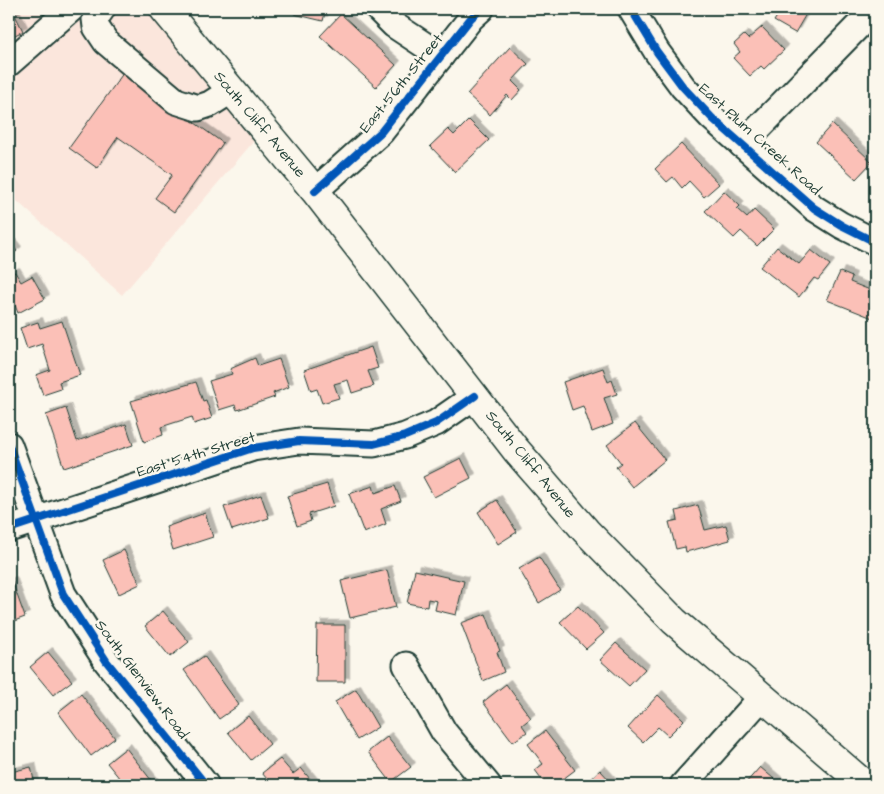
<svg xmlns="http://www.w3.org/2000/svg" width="884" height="794" font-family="'Architects Daughter',sans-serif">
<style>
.built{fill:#fbe6dc}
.building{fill:#fbc0b7;stroke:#1f3d34;filter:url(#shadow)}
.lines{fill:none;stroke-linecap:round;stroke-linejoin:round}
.minor-casing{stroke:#1f3d34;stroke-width:29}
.major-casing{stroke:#1f3d34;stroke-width:31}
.minor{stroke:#fbf7ec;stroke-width:25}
.major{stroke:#fbf7ec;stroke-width:28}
.cycleway-casing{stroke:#fbf7ec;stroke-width:11}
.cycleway{stroke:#0057b8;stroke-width:8}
.labels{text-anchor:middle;stroke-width:5;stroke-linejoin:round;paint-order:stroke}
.street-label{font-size:15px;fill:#1f3d34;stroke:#fbf7ec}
</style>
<defs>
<filter id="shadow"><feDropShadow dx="4.5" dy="-4.5" stdDeviation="0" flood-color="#0004"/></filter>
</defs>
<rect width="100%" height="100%" fill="#fbf7ec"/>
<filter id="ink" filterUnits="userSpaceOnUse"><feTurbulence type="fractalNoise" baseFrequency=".02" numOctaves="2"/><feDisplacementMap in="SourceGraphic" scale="10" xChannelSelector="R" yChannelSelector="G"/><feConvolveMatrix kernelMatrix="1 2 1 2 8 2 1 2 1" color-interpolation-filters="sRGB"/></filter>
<g filter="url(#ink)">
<polygon class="built" points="9,9 152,9 254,141 122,295 9,194"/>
<g class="building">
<polygon points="9,9 12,9 23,31 9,38"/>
<polygon points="295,9 326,9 323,21 294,14"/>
<polygon points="773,9 809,9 795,33 774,21 780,12"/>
<polygon points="341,14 396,65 376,87 320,36"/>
<polygon points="762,27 784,50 764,69 761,66 750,76 733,58 740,52 734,44 744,35 748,39"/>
<polygon points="510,47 528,64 512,81 521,90 512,100 507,95 490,115 467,94"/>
<polygon points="124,72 223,143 174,212 155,198 172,175 118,137 97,168 69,148"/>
<polygon points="469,120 489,140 455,172 430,146 448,129 454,135"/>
<polygon points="832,124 872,162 856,179 816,142"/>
<polygon points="681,144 719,184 704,197 689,181 682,188 673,177 667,182 655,169"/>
<polygon points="724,191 740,206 737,209 747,218 754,210 774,229 757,246 741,231 734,238 705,211"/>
<polygon points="9,241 17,251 9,257"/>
<polygon points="777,247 799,264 811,250 830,265 818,280 814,278 799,297 760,267"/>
<polygon points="15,272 21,282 32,276 45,299 18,313 14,303 9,306 9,275"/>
<polygon points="840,272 852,277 850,282 870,290 872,286 875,288 875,319 827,300"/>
<polygon points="62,321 80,375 59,382 61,389 43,395 36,375 50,370 42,344 27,349 20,328 38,322 40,328"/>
<polygon points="371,347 378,368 368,371 374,386 352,393 348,380 334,384 339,398 322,403 317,389 311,391 304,370"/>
<polygon points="255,358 258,366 279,359 289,387 273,393 275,397 237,410 235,405 219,410 209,381 232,374 230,369"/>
<polygon points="603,368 608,382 612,380 617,394 604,398 613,424 592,432 583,406 572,410 563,382"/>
<polygon points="196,382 203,401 206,400 212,418 194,424 192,417 161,427 163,435 144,442 131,401"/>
<polygon points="66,408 77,441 126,424 133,445 64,468 46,415"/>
<polygon points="635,423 665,460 632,487 616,467 621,463 607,445"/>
<polygon points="461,458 471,478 434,497 423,477"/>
<polygon points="327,484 334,506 309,514 311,521 297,526 287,496"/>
<polygon points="373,486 375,493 395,486 401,501 381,509 386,524 364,533 349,494"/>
<polygon points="261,495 269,518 232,530 224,507"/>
<polygon points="497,500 517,532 498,544 478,512"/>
<polygon points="698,505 705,530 726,525 730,540 686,552 685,547 676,549 669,522 678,520 676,511"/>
<polygon points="205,513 213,537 173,550 166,527"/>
<polygon points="124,550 140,584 119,594 103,560"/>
<polygon points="539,557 560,590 539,603 519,569"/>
<polygon points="387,570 396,607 350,618 341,581"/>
<polygon points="415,570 464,581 456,615 435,610 437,601 428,599 427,607 407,603"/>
<polygon points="12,581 25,617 9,623 9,582"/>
<polygon points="578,606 604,633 586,649 560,622"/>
<polygon points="163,611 189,642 170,657 145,626"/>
<polygon points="486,614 500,651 497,652 504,672 483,681 461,623"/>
<polygon points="317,625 345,625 345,682 316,682"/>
<polygon points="616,643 645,669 629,686 600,660"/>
<polygon points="48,652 72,681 53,695 30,667"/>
<polygon points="204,656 239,705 219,719 184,670"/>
<polygon points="506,684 531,718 522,725 527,732 513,742 483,702"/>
<polygon points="356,689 378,727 357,740 335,702"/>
<polygon points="81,694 115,738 91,756 58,712"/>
<polygon points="658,695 684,720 668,736 658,727 643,742 628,728"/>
<polygon points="248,716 270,744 251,760 228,732"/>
<polygon points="545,731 575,770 555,785 546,785 535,770 543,764 528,744"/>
<polygon points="387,737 411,767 391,782 368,752"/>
<polygon points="126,748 155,785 125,785 107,763"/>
<polygon points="280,759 293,774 301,768 315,785 272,785 262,773"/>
<polygon points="31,767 35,785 15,785 11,772"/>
<polygon points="760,767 780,784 779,785 744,785"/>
<polygon points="600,770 614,785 584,785"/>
</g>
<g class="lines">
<defs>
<g id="minor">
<polyline points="102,9 95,19 96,27 106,42 176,101 198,108 210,104 232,90"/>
<polyline points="378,9 394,25 441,56"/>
<polyline points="631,9 657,52 683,87 712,118 814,208 841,225 875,242"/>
<polyline points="9,63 71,9"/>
<polyline points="742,145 867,17"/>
<polyline points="315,191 381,132 471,18 481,9"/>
<polyline points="9,445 63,594 107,662 206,785"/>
<polyline points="9,529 253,448 299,441 374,444 405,436 436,423 475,396"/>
<polyline points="406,665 444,732 488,785"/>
<polyline points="683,785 762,697"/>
</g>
<polyline id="major" points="164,9 315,191 516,450 586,531 674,621 865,785"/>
</defs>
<use href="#minor" class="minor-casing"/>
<use href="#major" class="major-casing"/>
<use href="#minor" class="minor"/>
<use href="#major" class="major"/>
<defs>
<g id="cycleway">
<polyline points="631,9 657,52 683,87 712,118 814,208 841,225 875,242"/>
<polyline points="315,191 381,132 471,18 481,9"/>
<polyline points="9,445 63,594 107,662 206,785"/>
<polyline points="9,529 253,448 299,441 374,444 405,436 436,423 475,396"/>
</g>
</defs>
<use href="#cycleway" class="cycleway-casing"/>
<use href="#cycleway" class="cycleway"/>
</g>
</g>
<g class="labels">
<g class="street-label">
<text transform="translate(401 83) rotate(-51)" y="5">East 56th Street</text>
<text transform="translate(260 124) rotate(50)" y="5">South Cliff Avenue</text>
<text transform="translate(760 139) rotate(42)" y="5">East Plum Creek Road</text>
<text transform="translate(196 454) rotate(-17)" y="5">East 54th Street</text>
<text transform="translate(531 464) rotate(51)" y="5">South Cliff Avenue</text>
<text transform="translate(142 679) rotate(53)" y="5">South Glenview Road</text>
</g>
</g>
<rect width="884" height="794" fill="none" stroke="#fbf7ec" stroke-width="30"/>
<rect x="15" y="15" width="854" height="764" fill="none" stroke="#1f3d34" stroke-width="2" filter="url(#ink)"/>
</svg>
